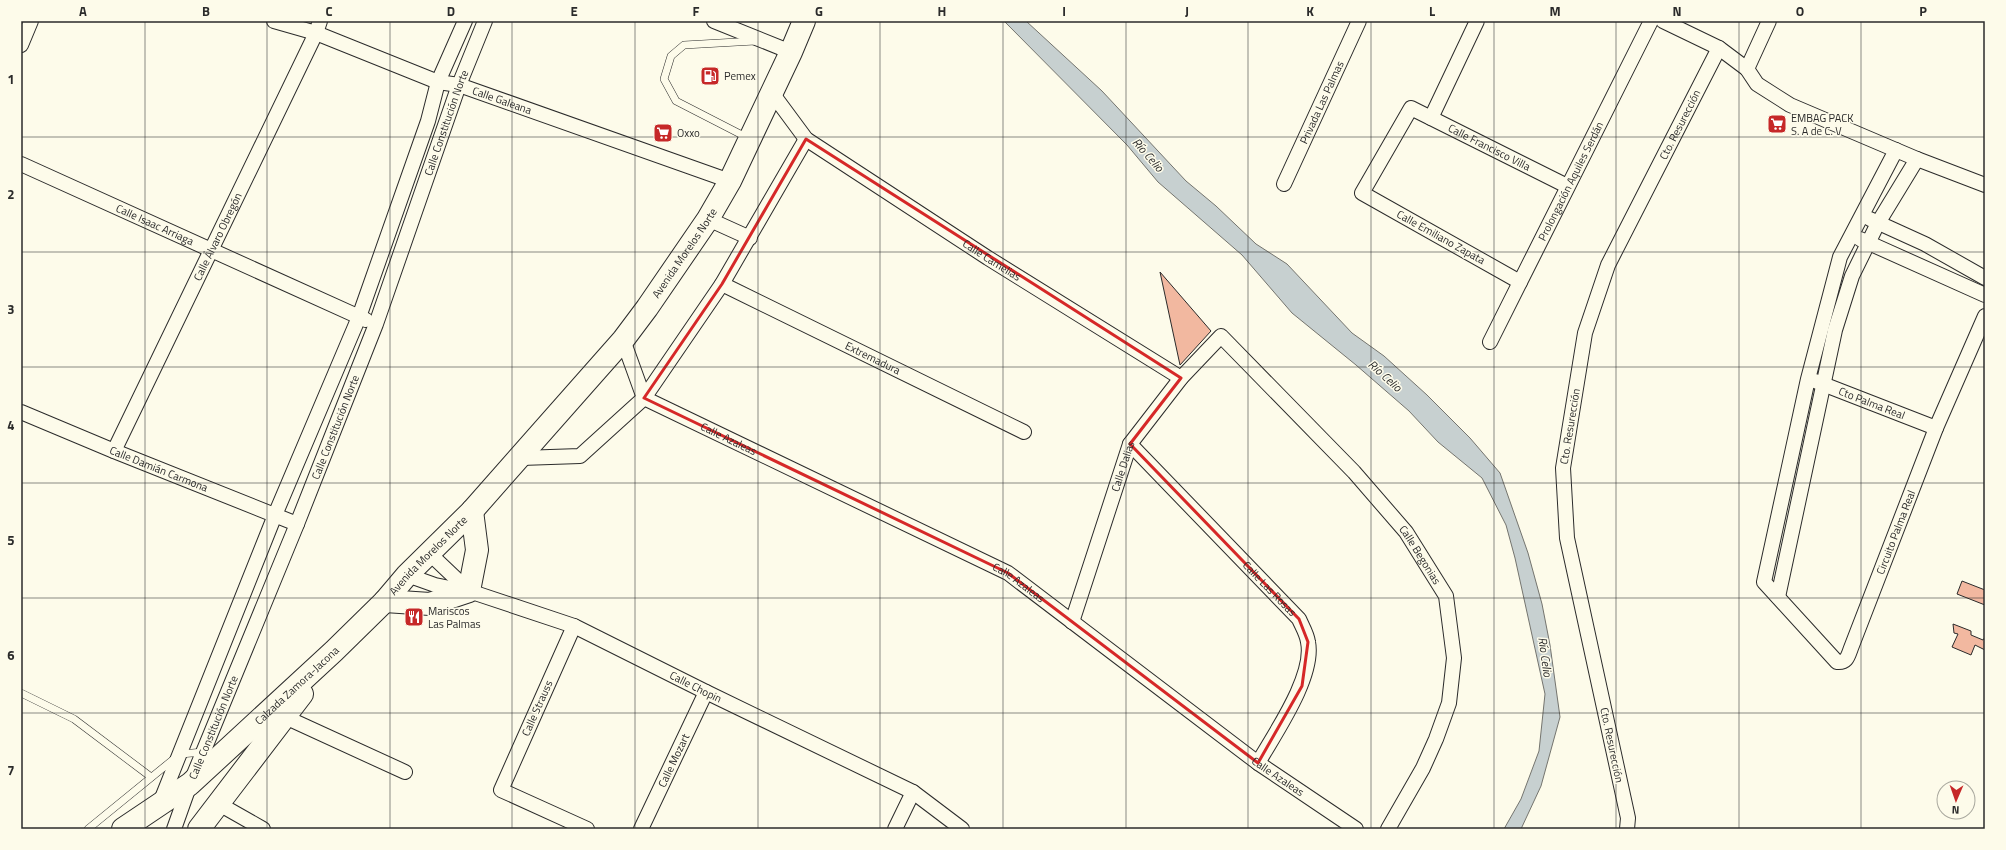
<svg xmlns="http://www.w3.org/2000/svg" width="2006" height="850" font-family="'Titillium Web',sans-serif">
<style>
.water{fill:#c7d0d0;stroke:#74746e}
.building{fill:#f2b8a0;stroke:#2b2b2b}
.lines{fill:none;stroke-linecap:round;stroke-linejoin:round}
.lane-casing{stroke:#2b2b2b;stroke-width:8}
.street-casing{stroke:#2b2b2b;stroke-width:16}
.primary-casing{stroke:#2b2b2b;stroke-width:24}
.lane{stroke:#fdfbea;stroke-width:7}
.street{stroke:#fdfbea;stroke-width:14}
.primary{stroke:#fdfbea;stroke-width:22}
.marked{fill:none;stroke:#d62828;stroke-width:3;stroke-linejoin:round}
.grid{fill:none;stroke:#2b2b2b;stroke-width:1;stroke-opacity:0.55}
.labels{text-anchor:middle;stroke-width:3;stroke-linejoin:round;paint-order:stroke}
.poi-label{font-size:11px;fill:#2b2b2b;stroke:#fdfbea;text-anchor:start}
.street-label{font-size:11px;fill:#2b2b2b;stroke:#fdfbea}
.water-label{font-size:12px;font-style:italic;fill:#2b2b2b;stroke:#fdfbea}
.neatline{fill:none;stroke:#2b2b2b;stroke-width:1.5}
.grid-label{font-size:13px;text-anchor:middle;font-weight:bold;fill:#2b2b2b}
</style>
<rect width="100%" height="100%" fill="#fdfbea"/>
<polygon class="water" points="1004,21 1026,21 1102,91 1186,181 1216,206 1256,244 1287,264 1352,333 1384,356 1427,395 1470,438 1500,473 1528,553 1542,604 1550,645 1560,717 1541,786 1521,829 1504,829 1521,799 1539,751 1545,694 1515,558 1506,525 1482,478 1438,442 1409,411 1356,365 1292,313 1242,255 1158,182 1127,145"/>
<g class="building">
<polygon points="1160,272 1211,331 1180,365"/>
<polygon points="1962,581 1985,590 1985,605 1957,594"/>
<polygon points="1953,624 1971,631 1971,635 1983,640 1985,637 1985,650 1975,645 1971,655 1952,647 1958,634 1954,633"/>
</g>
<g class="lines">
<defs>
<g id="lane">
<polyline points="748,138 676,101 664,79 671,56 684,45 755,41"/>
<polyline points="21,693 74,719 151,777"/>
<polyline points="88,829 180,754 204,752"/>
</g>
<g id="street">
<path id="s1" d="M 274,21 L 316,33 L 438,82 L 459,85 L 730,181"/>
<polyline points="714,21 791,52"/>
<polyline points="1663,21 1719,48 1747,69 1757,84 1790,105 1917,159 1985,185"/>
<polyline points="21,45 31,21"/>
<polyline points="1747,69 1769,21"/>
<path id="s2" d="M 772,93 L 806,139 L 988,258 L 1181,378"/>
<polyline points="1431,118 1477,21"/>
<path id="s3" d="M 1896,150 L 1840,257 L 1808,379 L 1764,582 L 1837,662 C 1847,663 1848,656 1851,648 L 1936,428 L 1985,316"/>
<path id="s4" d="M 21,164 L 366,320"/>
<path id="s5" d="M 1284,184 L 1359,21"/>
<polyline points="708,219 750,238"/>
<polyline points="1870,219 1925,244 1985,278"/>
<polyline points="1860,239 1985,295"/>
<path id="s6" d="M 1520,282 L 1362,193 L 1411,108 L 1567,186"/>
<path id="s7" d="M 722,284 L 1024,432"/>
<polyline points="623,340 644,398"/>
<path id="s8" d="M 1490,342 L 1651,21"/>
<path id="s9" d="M 1815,381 L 1936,428"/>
<path id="s10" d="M 644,398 L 1008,573 L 1258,763 L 1356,829"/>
<path id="s11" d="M 21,412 L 114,451 L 297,524"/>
<path id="s12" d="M 1130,444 L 1299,619 C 1302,626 1307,634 1308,642 C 1315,676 1275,733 1258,763"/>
<path id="s13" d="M 114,451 L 316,33 L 320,21"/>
<polyline points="521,458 580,456 644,398 722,284 806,139"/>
<path id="s14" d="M 429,553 L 469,591 L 574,626 L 706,692 L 913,792 L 962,829"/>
<polyline points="407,575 435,585 465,591"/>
<polyline points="1778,597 1835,330 1852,276 1878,223 1917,159"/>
<path id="s15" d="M 1072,622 L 1130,444 L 1181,378 L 1221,336 L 1354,472 L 1406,532 L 1446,596 L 1454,658 L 1449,703 L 1436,739 L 1423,768 L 1388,829"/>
<polyline points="574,626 501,790 587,829"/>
<polyline points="285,717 405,772"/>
<polyline points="160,803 275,515 359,317 428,121 438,82 465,21"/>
<polyline points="219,804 263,829"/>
<path id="s16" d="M 174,829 L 190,784 L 297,524 L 376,324 L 459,85 L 485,21"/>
<path id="s17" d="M 641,829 L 706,692"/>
<polyline points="895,829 913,792"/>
<path id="s18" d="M 1627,829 L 1628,818 L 1567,538 L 1563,468 L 1585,333 L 1608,265 L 1719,48"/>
</g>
<g id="primary">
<polyline points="385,601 430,604 469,591 477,550 472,511"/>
<path id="s19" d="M 123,829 L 190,784 L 334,651 L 385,601 L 407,575 L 472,511 L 623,340 L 647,308 L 708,219 L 730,181 L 791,52 L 804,21"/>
<polyline points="199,829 302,694"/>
</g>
</defs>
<use href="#lane" class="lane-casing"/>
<use href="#street" class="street-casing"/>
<use href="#primary" class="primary-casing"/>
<use href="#lane" class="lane"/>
<use href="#street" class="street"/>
<use href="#primary" class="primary"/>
</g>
<path class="marked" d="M 806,139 L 1181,378 L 1130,444 L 1299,619 L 1308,642 L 1302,686 L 1258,763 L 1008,573 L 644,398 L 722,284 Z"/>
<path class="grid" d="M 145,21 L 145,829M 267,21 L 267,829M 390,21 L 390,829M 512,21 L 512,829M 635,21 L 635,829M 758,21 L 758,829M 880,21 L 880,829M 1003,21 L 1003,829M 1126,21 L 1126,829M 1248,21 L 1248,829M 1371,21 L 1371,829M 1494,21 L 1494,829M 1616,21 L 1616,829M 1739,21 L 1739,829M 1861,21 L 1861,829M 21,137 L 1985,137M 21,252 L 1985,252M 21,367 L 1985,367M 21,483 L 1985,483M 21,598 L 1985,598M 21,713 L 1985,713"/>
<defs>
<symbol id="fuel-square" viewBox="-11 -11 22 22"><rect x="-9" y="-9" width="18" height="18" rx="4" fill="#c62828" stroke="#fdfbea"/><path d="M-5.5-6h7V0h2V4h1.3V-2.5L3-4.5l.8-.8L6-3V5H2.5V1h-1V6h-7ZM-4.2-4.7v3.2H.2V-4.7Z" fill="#fff"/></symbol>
<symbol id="supermarket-square" viewBox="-11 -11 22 22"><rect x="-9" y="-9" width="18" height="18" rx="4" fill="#c62828" stroke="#fdfbea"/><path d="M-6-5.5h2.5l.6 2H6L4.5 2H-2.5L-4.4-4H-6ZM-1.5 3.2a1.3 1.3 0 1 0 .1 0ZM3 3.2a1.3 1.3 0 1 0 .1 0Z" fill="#fff"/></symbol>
<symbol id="restaurant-square" viewBox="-11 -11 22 22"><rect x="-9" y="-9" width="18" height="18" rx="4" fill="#c62828" stroke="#fdfbea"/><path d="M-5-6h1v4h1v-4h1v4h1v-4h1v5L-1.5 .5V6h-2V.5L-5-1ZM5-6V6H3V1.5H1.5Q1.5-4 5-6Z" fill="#fff"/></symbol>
</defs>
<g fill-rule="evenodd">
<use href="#fuel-square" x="699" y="65" width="22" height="22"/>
<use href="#supermarket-square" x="1766" y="113" width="22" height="22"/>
<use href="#supermarket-square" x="652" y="122" width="22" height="22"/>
<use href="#restaurant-square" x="403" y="606" width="22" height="22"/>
</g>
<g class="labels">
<g class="poi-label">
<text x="724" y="80">Pemex</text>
<text x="1791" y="122">EMBAG PACK<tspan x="1791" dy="13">S. A de C. V</tspan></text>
<text x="677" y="137">Oxxo</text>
<text x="428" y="615">Mariscos<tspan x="428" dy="13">Las Palmas</tspan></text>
</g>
<g class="street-label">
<text dy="4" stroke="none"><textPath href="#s1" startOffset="242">Calle Galeana</textPath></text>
<text dy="4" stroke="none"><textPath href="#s5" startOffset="90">Privada Las Palmas</textPath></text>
<text dy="4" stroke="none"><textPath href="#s16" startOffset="757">Calle Constitución Norte</textPath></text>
<text dy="4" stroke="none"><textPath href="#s18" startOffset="734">Cto. Resurección</textPath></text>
<text dy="4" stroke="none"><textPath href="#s6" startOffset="367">Calle Francisco Villa</textPath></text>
<text dy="4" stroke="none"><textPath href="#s8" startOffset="180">Prolongación Aquiles Serdán</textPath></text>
<text dy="4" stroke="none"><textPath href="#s4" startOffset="147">Calle Isaac Arriaga</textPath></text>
<text dy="4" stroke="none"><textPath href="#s13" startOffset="238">Calle Álvaro Obregón</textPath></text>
<text transform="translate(1441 237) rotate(29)" y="4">Calle Emiliano Zapata</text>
<text dy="4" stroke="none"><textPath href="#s19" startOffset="808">Avenida Morelos Norte</textPath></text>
<text dy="4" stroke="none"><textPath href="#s2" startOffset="279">Calle Camelias</textPath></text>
<text dy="4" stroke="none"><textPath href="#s7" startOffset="168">Extremadura</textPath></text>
<text dy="4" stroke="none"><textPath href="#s9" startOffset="61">Cto Palma Real</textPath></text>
<text dy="4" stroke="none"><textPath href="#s18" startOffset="410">Cto. Resurección</textPath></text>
<text dy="4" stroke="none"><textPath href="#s16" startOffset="433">Calle Constitución Norte</textPath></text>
<text dy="4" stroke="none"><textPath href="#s10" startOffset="94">Calle Azaleas</textPath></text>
<text dy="4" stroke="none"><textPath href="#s15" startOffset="164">Calle Dalias</textPath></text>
<text dy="4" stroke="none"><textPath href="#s11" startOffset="149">Calle Damián Carmona</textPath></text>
<text dy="4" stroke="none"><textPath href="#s3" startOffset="709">Circuito Palma Real</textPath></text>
<text dy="4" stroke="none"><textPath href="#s15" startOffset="625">Calle Begonias</textPath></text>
<text dy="4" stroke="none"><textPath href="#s19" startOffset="411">Avenida Morelos Norte</textPath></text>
<text dy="4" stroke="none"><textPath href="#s10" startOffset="418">Calle Azaleas</textPath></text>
<text dy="4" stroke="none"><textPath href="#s12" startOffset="201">Calle Las Rosas</textPath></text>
<text dy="4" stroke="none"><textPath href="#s14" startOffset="302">Calle Chopin</textPath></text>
<text dy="4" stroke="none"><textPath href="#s19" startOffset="226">Calzada Zamora-Jacona</textPath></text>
<text transform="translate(537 708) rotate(-66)" y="4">Calle Strauss</text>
<text dy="4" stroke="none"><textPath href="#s16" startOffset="109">Calle Constitución Norte</textPath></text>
<text transform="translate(1612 745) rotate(78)" y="4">Cto. Resurección</text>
<text dy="4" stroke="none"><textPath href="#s17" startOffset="76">Calle Mozart</textPath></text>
<text dy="4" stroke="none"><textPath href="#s10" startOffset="742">Calle Azaleas</textPath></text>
</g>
<g class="water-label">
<text transform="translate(1148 155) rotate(49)" y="4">Río Celio</text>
<text transform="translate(1385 376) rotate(42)" y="4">Río Celio</text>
<text transform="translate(1545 657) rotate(82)" y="4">Río Celio</text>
</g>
</g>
<rect width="2006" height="850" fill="none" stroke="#fdfbea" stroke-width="44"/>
<g transform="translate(1956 800) rotate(182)"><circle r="19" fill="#fdfbea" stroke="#a9a89e"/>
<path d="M0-3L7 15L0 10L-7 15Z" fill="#c62828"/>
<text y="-6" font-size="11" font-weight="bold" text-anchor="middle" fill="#2b2b2b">N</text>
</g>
<rect x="22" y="22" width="1962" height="806" class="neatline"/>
<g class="grid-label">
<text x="83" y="16">A</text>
<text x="206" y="16">B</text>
<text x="329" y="16">C</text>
<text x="451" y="16">D</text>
<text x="574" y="16">E</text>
<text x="696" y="16">F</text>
<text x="819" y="16">G</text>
<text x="942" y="16">H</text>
<text x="1064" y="16">I</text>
<text x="1187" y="16">J</text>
<text x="1310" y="16">K</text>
<text x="1432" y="16">L</text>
<text x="1555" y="16">M</text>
<text x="1677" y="16">N</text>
<text x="1800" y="16">O</text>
<text x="1923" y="16">P</text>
<text x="11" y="84">1</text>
<text x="11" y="199">2</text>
<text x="11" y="314">3</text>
<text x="11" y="430">4</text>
<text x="11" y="545">5</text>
<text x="11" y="660">6</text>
<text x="11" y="775">7</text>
</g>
</svg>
